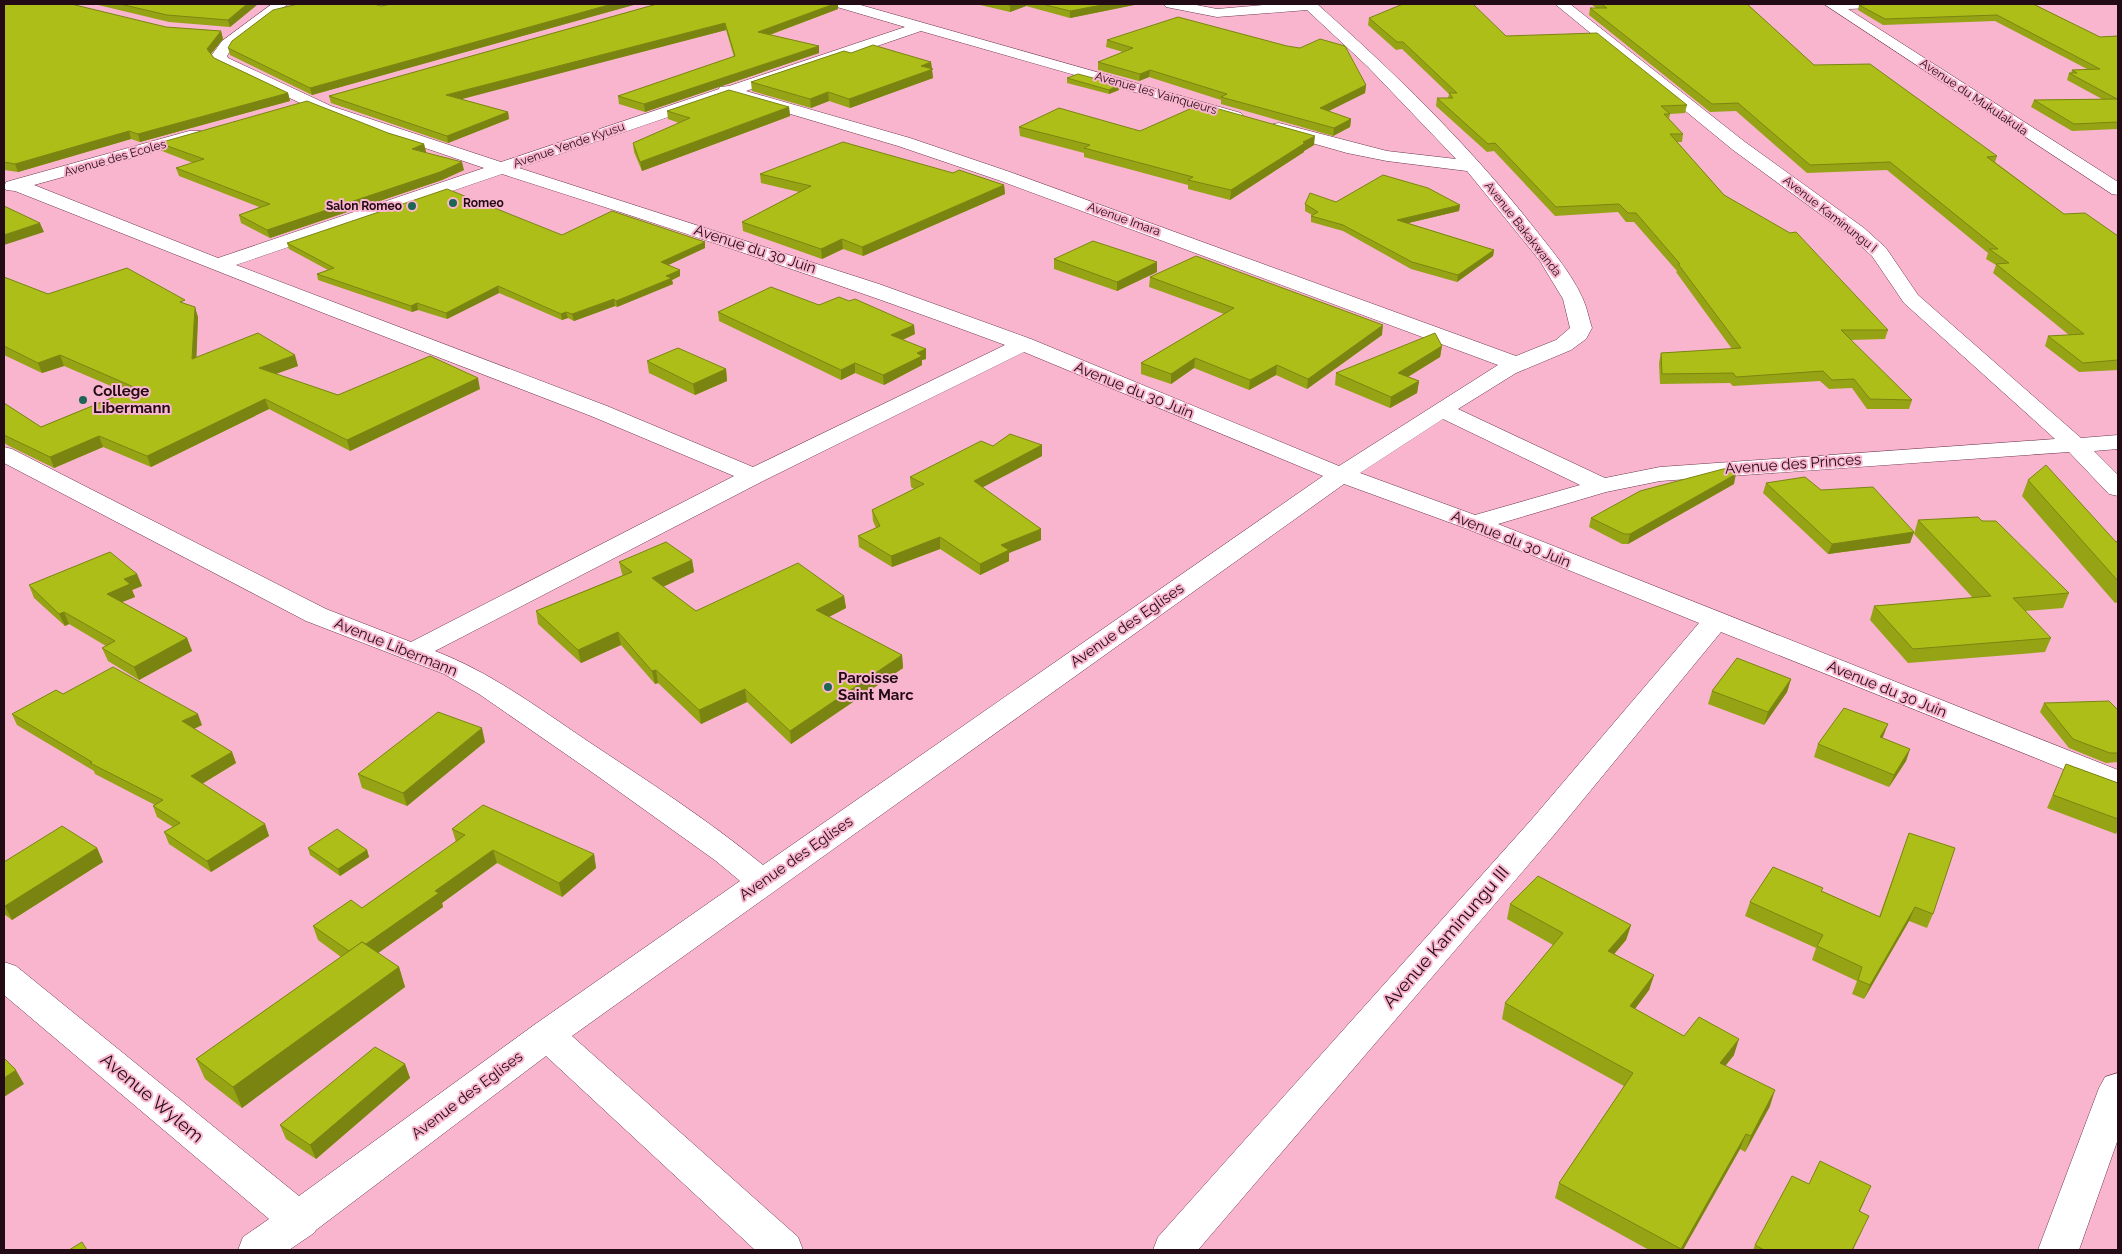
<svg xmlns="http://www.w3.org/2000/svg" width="2122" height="1254" font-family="Raleway,sans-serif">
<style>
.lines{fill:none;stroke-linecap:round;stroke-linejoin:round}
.minor-casing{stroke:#6d364d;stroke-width:1}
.minor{fill:#fff;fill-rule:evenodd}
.wall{fill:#96a315}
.shaded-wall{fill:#7a8511}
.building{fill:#aebe18;stroke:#7a8511}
.poi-dot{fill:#206455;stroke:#f9b5ce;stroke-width:2}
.labels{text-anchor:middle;stroke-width:4;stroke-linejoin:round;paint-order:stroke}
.far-street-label{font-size:12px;fill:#220b15;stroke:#f9b5ce}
.far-poi-label{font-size:12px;font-weight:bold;fill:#220b15;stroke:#f9b5ce;text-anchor:start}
.street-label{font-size:15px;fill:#220b15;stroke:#f9b5ce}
.poi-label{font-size:15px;font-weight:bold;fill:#220b15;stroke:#f9b5ce;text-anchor:start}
.near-street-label{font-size:18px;fill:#220b15;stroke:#f9b5ce}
</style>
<rect width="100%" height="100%" fill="#f9b5ce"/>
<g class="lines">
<defs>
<g id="minor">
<path d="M 272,4 L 288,4 L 232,47 L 227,56 L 228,58 L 331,106 L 501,162 L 719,89 L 720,87 L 729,86 L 905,27 L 837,7 L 835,4 L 857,4 L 1241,113 L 1243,116 L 1241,119 L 1229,119 L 921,31 L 746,91 L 910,138 L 1010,172 L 1516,356 L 1556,340 L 1570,328 L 1563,299 L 1540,261 L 1467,171 L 1387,161 L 1347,153 L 1273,132 L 1271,128 L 1273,124 L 1279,123 L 1387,151 L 1456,159 L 1368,67 L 1307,10 L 1217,17 L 1166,7 L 1164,4 L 1191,4 L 1217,9 L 1276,4 L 1317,4 C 1393,71 1468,144 1531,224 C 1549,247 1571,272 1583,299 C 1587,308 1589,319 1592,328 L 1586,339 L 1571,350 L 1516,373 L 1458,409 L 1605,478 L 1660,467 L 2055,439 L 1904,303 L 1872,256 L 1850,236 L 1733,150 L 1555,4 L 1570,4 L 1745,142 L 1864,228 L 1886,248 L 1918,295 L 2081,438 L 2118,435 L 2118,449 L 2094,451 L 2118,475 L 2118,496 L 2109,494 L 2069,452 L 1660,481 L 1606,492 L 1498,524 L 2118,770 L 2118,791 L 1721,632 L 1554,835 L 1198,1250 L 1153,1250 L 1158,1237 L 1532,819 L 1699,623 L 1465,528 L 1344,484 L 572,1036 L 798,1237 L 803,1250 L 755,1250 L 546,1056 L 316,1230 L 314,1233 L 289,1250 L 238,1250 L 243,1237 L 269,1219 L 4,995 L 4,962 L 16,966 L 299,1196 L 534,1025 L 740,881 L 716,861 L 596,775 L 479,694 L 444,674 L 306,621 L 4,463 L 4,447 L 12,449 L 326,609 L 411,642 L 734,476 L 591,416 L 326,314 L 15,191 L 6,190 L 4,187 L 6,182 L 189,131 L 201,131 L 203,135 L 201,139 L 34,185 L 218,258 L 484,168 L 319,112 L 218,64 L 211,56 L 222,41 ZM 730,96 L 898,146 L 998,180 L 1498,365 L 1339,466 L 1031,339 L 879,284 L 519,168 ZM 502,174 C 671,228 839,283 1005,345 L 753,467 L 607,406 L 236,265 ZM 1024,352 L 1323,476 L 763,865 C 707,819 646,780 586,740 C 537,707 490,672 435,651 L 763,481 ZM 1443,419 L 1580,485 L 1475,515 L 1360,473 Z"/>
<polygon points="1824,4 1881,4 1874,8 1848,9 2118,182 2118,195 2112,194"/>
<polygon points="2118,1073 2118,1139 2079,1250 2038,1250 2099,1088 2105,1077"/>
</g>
</defs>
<use href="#minor" class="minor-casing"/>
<use href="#minor" class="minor"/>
</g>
<g class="wall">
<polygon points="4,4 166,27 221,31 223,39 211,54 214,58 288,93 290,101 140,142 131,139 18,172 4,170"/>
<polygon points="94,4 258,4 230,27 169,22"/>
<polygon points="391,4 637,4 312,95 230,55 228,48"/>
<polygon points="657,4 838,4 838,9 770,35 819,46 819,53 645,112 619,104 618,96 734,57 726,30 460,99 508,112 509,119 448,143 331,103 329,96"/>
<polygon points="976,4 1139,4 1070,18 1026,6 1010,12"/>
<polygon points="1591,4 1747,4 1814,65 1997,156 1995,162 2064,214 2118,236 2118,370 2079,372 2045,346 2048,336 2069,335 1993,273 1996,265 1986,259 1988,253 1887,170 1807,173 1736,111 1710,112 1589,15 1590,8 1596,8"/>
<polygon points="2033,4 2100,37 2118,36 2118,129 2072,131 2031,107 2034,100 2102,99 2067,80 2069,73 2071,73 2072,70 2087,69 1995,21 1883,25 1858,10 1859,5"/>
<polygon points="1369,18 1506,36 1687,105 1685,113 1670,114 1669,119 1683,134 1682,142 1677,142 1724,195 1888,330 1885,339 1850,340 1912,400 1909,409 1867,409 1852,388 1829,389 1820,381 1733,386 1730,383 1660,384 1659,363 1661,353 1732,349 1676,272 1677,271 1634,222 1626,222 1618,212 1555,216 1494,151 1487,152 1436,106 1437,98 1448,98 1449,94 1402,49 1396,50 1368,25"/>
<polygon points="1107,40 1366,85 1365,93 1328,111 1351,119 1350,127 1333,136 1221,104 1221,100 1149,77 1139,81 1098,70 1098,62 1123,52 1106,47"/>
<polygon points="851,53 931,62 933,78 850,108 829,101 811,108 752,91 751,82"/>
<polygon points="1067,78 1119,85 1119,90 1109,94 1067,83"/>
<polygon points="789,107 790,116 642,171 634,152 633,143 679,123 668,119 667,111"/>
<polygon points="1019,127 1140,131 1314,145 1304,151 1304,152 1230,200 1188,189 1188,185 1084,157 1084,153 1020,136"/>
<polygon points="388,133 424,144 426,152 425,152 464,170 442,180 270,238 241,223 239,215 259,207 179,176 176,168 193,163 162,151 159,143"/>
<polygon points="953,173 1004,185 1005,194 863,256 843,249 822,259 743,231 742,222 799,192 761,183 760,174"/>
<polygon points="1336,202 1460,205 1459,211 1408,223 1494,250 1493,256 1457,282 1411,269 1343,231 1311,222 1311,216 1312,215 1305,211 1305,204"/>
<polygon points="562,235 705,248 668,265 680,270 680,276 672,280 673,284 617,307 615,306 574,321 568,318 562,320 499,293 447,319 418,310 412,312 318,280 317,274 328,270 289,249 287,243"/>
<polygon points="1054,259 1157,262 1157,272 1117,291 1054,269"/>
<polygon points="4,277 48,294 186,304 198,317 196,357 298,366 275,374 338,395 480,389 350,451 269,409 151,467 103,447 54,468 9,446 4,443 4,403 41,427 125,392 64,366 42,373 4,355"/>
<polygon points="1150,277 1382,335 1307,389 1276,375 1249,390 1194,368 1171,384 1141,374 1141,363 1224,314 1149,287"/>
<polygon points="718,312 915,334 903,340 926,349 926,359 922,360 922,365 884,385 855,373 841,380 719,321"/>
<polygon points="1442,346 1440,357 1408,377 1419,381 1417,393 1390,408 1335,385 1336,373"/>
<polygon points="647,361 726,369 727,381 695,395 649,373"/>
<polygon points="1042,445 1042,456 982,487 1041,529 1041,540 1009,553 1009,561 980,575 940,549 892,567 859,547 858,536 876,528 873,521 872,510 914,489 911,487 910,477 993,446"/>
<polygon points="2028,480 2116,542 2118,541 2118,602 2115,603 2022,496"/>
<polygon points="1766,483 1821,490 1914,532 1910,543 1828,554 1763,493"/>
<polygon points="1734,484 1628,544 1622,544 1589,527 1591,518"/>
<polygon points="1918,520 2069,593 2063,608 2025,611 2051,638 2045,652 1908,663 1870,620 1874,606 1973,598 1914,534"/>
<polygon points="692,560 694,572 663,587 696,611 844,596 846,608 829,617 902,655 903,668 791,744 747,702 701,724 658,683 655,684 621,645 581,663 538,624 536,611 623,575 622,574 619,562"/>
<polygon points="137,574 142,586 132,590 135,597 122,602 187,638 192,651 139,680 108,661 102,648 106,646 69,624 65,626 34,598 29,585"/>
<polygon points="1791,679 1787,692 1764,725 1708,704 1712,691"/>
<polygon points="63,694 202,725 194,729 232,752 236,763 202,784 265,824 269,836 211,872 169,844 164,832 173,827 157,817 153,806 155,805 95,774 94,771 17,725 12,714"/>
<polygon points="2044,703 2118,710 2118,762 2106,763 2069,748 2040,712"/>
<polygon points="1882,738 1910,749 1906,761 1889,787 1814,757 1818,744"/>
<polygon points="485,742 407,806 362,788 358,774"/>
<polygon points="2066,764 2118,783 2118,830 2116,834 2047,808"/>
<polygon points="452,829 594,854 596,868 562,897 497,863 442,903 443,907 378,953 399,967 405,987 242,1108 205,1079 196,1059 341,957 318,940 313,926 362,908 456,842"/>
<polygon points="1909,833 1933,914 1927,928 1909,921 1864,999 1852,994 1857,981 1812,960 1816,948 1745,916 1750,902 1822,891 1879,917"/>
<polygon points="97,848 103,862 12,920 4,914 4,862"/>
<polygon points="308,848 367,850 369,857 340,876 310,855"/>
<polygon points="1510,904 1631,925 1626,940 1614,954 1654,975 1649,990 1635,1009 1684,1036 1734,1055 1725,1066 1770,1106 1745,1152 1740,1149 1683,1250 1649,1250 1555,1198 1559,1183 1624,1086 1502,1019 1505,1003 1553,945 1507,919"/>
<polygon points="405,1064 410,1078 316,1159 286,1139 280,1125"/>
<polygon points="1809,1184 1865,1200 1860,1211 1863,1229 1853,1250 1753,1250 1755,1245"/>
</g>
<g class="shaded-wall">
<polygon points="247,4 258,4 230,27 228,20"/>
<polygon points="612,4 637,4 312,95 310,88"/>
<polygon points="833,4 838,4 838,9 758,39 758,32"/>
<polygon points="1015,4 1026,4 1026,6 1010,12 1010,5"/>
<polygon points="1107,4 1139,4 1070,18 1070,11"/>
<polygon points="725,23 726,30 447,103 446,95"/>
<polygon points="221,31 223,39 209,56 207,49"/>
<polygon points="819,46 819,53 645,112 644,104"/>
<polygon points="931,62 933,78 850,108 849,99 921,66"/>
<polygon points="1150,70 1149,77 1139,81 1140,74"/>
<polygon points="1119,85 1119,90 1109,94 1109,90"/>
<polygon points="1366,85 1365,93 1319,116 1320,108"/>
<polygon points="828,92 829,101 811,108 810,99"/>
<polygon points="288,93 290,101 140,142 138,134"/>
<polygon points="789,107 790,116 642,171 640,162"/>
<polygon points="508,112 509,119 448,143 447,136"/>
<polygon points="1351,119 1350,127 1333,136 1334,128"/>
<polygon points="129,131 131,139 18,172 15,164"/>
<polygon points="1315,136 1314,145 1304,151 1304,152 1230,200 1231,190 1303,142"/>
<polygon points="424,144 426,152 414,157 412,149"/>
<polygon points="462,162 464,170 442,180 270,238 267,230"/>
<polygon points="1004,185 1005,194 863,256 862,247"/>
<polygon points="1460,205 1459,211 1396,226 1397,220"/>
<polygon points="40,223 44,232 4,245 4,235"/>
<polygon points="842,239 843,249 822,259 821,249"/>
<polygon points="705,242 705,248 662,268 661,262"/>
<polygon points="1494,250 1493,256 1457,282 1458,275"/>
<polygon points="1157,262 1157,272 1117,291 1117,282"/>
<polygon points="680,270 680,276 672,280 673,284 617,307 616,301 666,276"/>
<polygon points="498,286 499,293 447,319 446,313"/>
<polygon points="614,299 615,306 574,321 572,314"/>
<polygon points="417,303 418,310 412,312 411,306"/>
<polygon points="195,307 198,317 196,370 192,359"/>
<polygon points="566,312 568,318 562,320 561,314"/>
<polygon points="914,325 915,334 892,344 891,335"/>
<polygon points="1383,325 1382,335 1307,389 1308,379"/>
<polygon points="1442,346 1440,357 1396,384 1398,373"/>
<polygon points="926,349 926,359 922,360 922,365 884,385 883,375 917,353"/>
<polygon points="60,355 64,366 42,373 38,363"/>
<polygon points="295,355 298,366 262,379 259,368"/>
<polygon points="1195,358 1194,368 1171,384 1171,374"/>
<polygon points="855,363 855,373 841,380 841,370"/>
<polygon points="1277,365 1276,375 1249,390 1250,380"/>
<polygon points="726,369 727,381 695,395 693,384"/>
<polygon points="478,378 480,389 350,451 347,440"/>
<polygon points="1419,381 1417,393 1390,408 1391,397"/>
<polygon points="265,399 269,409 151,467 147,456"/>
<polygon points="99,436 103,447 54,468 50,457"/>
<polygon points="1042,445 1042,456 974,492 974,481"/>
<polygon points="1736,474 1734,484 1628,544 1630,534"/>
<polygon points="1041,529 1041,540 1009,553 1009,561 980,575 980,564 1001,545"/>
<polygon points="1914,532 1910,543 1828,554 1832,544"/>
<polygon points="940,537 940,549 892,567 891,556"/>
<polygon points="692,560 694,572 654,591 652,578"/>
<polygon points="137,574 142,586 132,590 135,597 112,606 107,594 124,579"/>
<polygon points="844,596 846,608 817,623 816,610"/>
<polygon points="64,612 69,624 65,626 59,614"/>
<polygon points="618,632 621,645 581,663 578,650"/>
<polygon points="187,638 192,651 139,680 134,667"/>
<polygon points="902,655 903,668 791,744 790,731"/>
<polygon points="656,670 658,683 655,684 652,671"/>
<polygon points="1791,679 1787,692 1764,725 1768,712"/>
<polygon points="745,689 747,702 701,724 699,710"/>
<polygon points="198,714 202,725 187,732 182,721"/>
<polygon points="1888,724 1883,737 1876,750 1880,737"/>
<polygon points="482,728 485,742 407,806 403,793"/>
<polygon points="1910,749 1906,761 1889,787 1894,775"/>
<polygon points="232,752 236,763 195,788 191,776"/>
<polygon points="265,824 269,836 211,872 207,861"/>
<polygon points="97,848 103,862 12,920 5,906"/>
<polygon points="367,850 369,857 340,876 338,869"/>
<polygon points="493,850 497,863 442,903 443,907 357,968 352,954 435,891"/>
<polygon points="594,854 596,868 562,897 559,883"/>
<polygon points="1915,907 1909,921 1864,999 1870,985"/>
<polygon points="1631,925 1626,940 1604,966 1608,951"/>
<polygon points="399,967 405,987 242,1108 233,1087"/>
<polygon points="1654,975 1649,990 1625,1022 1630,1006"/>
<polygon points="1739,1039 1734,1055 1715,1079 1720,1063"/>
<polygon points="405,1064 410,1078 316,1159 310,1145"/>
<polygon points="16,1070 24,1084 4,1097 4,1078"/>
<polygon points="1775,1090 1770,1106 1745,1152 1751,1136"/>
<polygon points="1746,1134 1740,1149 1683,1250 1680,1250"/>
</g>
<g class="building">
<polygon points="4,4 71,4 166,27 221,31 207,49 214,58 288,93 138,134 129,131 15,164 4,162"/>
<polygon points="120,4 247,4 228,20 167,15"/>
<polygon points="298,4 374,4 381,6 391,4 612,4 310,88 228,48 232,41 273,10"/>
<polygon points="657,4 834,4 758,32 819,46 644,104 618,96 735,56 725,23 446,95 508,112 447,136 329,96"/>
<polygon points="1003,4 1015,4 1010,5"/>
<polygon points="1042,4 1107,4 1070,11"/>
<polygon points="1403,4 1473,4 1506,36 1597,33 1687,105 1661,106 1670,114 1664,114 1683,134 1670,134 1724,195 1790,233 1796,232 1888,330 1841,330 1912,400 1870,399 1854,379 1832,380 1823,371 1736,377 1733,373 1662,374 1661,353 1741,348 1678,264 1680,264 1636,213 1628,213 1619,204 1556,207 1495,143 1488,144 1437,98 1453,98 1449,93 1457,93 1403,42 1397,42 1369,18"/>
<polygon points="1601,4 1747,4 1814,65 1870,64 1997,156 1987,157 2064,214 2085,213 2118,236 2118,360 2083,363 2048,336 2084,334 1996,264 2009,263 1989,249 1998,249 1890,162 1810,165 1738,103 1712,104 1590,8 1607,8"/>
<polygon points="1874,4 2033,4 2100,37 2118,36 2118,122 2074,124 2034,100 2117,99 2069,73 2077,73 2072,70 2100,69 1997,15 1885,19 1859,5"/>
<polygon points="1178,17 1287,46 1300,48 1320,39 1345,46 1366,85 1320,108 1351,119 1334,128 1221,97 1227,94 1150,70 1140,74 1098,62 1133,48 1107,40"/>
<polygon points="873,45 931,62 921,66 933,69 849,99 828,92 810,99 751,82 844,51 851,53"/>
<polygon points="1078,74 1119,85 1109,90 1067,78"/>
<polygon points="729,90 789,107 640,162 633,143 690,118 667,111"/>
<polygon points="307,101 388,133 424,144 412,149 462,162 440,172 267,230 239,215 270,204 176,168 204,159 159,143"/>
<polygon points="1201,104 1315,136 1303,142 1305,143 1231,190 1188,180 1193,177 1084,148 1090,145 1019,127 1059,108 1140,131"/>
<polygon points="843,142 953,173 959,170 1004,185 862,247 842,239 821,249 742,222 811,186 760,174"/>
<polygon points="1383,175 1428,188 1460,205 1397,220 1494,250 1458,275 1412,262 1343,225 1311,216 1318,212 1305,204 1310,193 1336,202"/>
<polygon points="447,189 562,235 612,211 705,242 661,262 680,270 666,276 672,278 616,301 614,299 572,314 566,312 561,314 498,286 446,313 417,303 411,306 317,274 334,268 287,243"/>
<polygon points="4,206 40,223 4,235"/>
<polygon points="1093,241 1157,262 1117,282 1054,259"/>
<polygon points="1196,256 1383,325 1308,379 1277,365 1250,380 1195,358 1171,374 1141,363 1234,308 1150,277"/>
<polygon points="127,268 185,300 180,302 195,307 192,359 258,333 295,355 259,368 338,395 430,356 478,378 347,440 265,399 147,456 99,436 50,457 4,435 4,403 41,427 136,388 60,355 38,363 4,346 4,277 48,294"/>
<polygon points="771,287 819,305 839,297 849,301 855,299 914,325 891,335 926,349 917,353 922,356 883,375 855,363 841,370 718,312"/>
<polygon points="1435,333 1442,346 1398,373 1419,381 1391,397 1336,373"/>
<polygon points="678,348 726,369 693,384 647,361"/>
<polygon points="1010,434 1042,445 974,481 1041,529 1001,545 1009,550 980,564 940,537 891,556 858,536 880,526 872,510 924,484 910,477 981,441 993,446"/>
<polygon points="2046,465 2116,542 2118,541 2118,581 2028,480"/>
<polygon points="1734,468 1736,474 1630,534 1624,534 1591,518 1640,491 1723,469"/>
<polygon points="1805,477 1821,490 1873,487 1914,532 1832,544 1766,483"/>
<polygon points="1978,517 1982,521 1996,521 2069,593 2013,598 2051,638 1913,649 1874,606 1991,596 1918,520"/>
<polygon points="666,542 692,560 652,578 696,611 798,563 844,596 816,610 902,655 790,731 745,689 699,710 656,670 652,671 618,632 578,650 536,611 632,572 619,562"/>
<polygon points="110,552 137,574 124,579 130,584 107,594 187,638 134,667 102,648 115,641 64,612 59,614 29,585"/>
<polygon points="1737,658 1791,679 1768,712 1712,691"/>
<polygon points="113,667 198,714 182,721 232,752 191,776 265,824 207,861 164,832 180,823 153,806 163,800 90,763 92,762 12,714 56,690 63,694"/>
<polygon points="2109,701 2118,710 2118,753 2110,753 2073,739 2044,703"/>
<polygon points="1844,708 1888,724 1880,737 1910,749 1894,775 1818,744"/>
<polygon points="438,712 482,728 403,793 358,774"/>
<polygon points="2066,764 2118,783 2118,819 2053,795"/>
<polygon points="483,805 594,854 559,883 493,850 435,891 439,893 366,944 362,942 349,951 313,926 351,900 362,908 465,835 452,829"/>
<polygon points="62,826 97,848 5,906 4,905 4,862"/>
<polygon points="337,829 367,850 338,869 308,848"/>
<polygon points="1909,833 1955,848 1933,914 1915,907 1870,985 1858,980 1862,967 1817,946 1823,935 1750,902 1773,867 1823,888 1821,891 1880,917"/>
<polygon points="1538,876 1631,925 1608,951 1654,975 1630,1006 1684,1036 1699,1017 1739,1039 1720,1063 1775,1090 1751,1136 1746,1134 1681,1249 1559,1183 1633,1073 1505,1003 1563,933 1510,904"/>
<polygon points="362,942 399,967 233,1087 196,1059"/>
<polygon points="375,1047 405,1064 310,1145 280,1125"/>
<polygon points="4,1058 16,1070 4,1078"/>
<polygon points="1820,1161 1871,1186 1859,1211 1869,1216 1852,1250 1764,1250 1755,1245 1792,1176 1809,1184"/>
<polygon points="82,1242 87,1250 69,1250"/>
</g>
<g class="poi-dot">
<circle cx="453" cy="203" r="5"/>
<circle cx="412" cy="206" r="5"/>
<circle cx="83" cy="400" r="5"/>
<circle cx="828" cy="687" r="5"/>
</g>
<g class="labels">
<g class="far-street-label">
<text transform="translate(1156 93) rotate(16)" y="4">Avenue les Vainqueurs</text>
<text transform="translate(1974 97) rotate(34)" y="4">Avenue du Mukulakula</text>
<text transform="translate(569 145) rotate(-19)" y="4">Avenue Yende Kyusu</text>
<text transform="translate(115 158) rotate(-16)" y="4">Avenue des Ecoles</text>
<text transform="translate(1830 214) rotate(38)" y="4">Avenue Kaminungu I</text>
<text transform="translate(1124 219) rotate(20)" y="4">Avenue Imara</text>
<text transform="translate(1523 229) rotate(52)" y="4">Avenue Bakakwanda</text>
</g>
<g class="far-poi-label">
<text x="463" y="207">Romeo</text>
<text x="402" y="210" text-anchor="end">Salon Romeo</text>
</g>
<g class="street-label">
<text transform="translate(755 249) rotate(18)" y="5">Avenue du 30 Juin</text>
<text transform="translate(1134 390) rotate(22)" y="5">Avenue du 30 Juin</text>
<text transform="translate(1793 464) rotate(-4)" y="5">Avenue des Princes</text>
<text transform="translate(1511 539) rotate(22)" y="5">Avenue du 30 Juin</text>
<text transform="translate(1127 625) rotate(-35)" y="5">Avenue des Eglises</text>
<text transform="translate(396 647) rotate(22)" y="5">Avenue Libermann</text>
<text transform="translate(1887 689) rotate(22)" y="5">Avenue du 30 Juin</text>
<text transform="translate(796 858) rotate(-35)" y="5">Avenue des Eglises</text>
<text transform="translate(467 1095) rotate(-37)" y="5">Avenue des Eglises</text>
</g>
<g class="poi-label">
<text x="93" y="396">College<tspan x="93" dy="17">Libermann</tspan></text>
<text x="838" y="683">Paroisse<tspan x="838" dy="17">Saint Marc</tspan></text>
</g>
<g class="near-street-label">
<text transform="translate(1446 937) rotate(-49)" y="6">Avenue Kaminungu III</text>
<text transform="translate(152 1098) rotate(40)" y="6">Avenue Wylem</text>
</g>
</g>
<rect width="2122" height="1254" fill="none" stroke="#220b15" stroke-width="10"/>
</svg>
